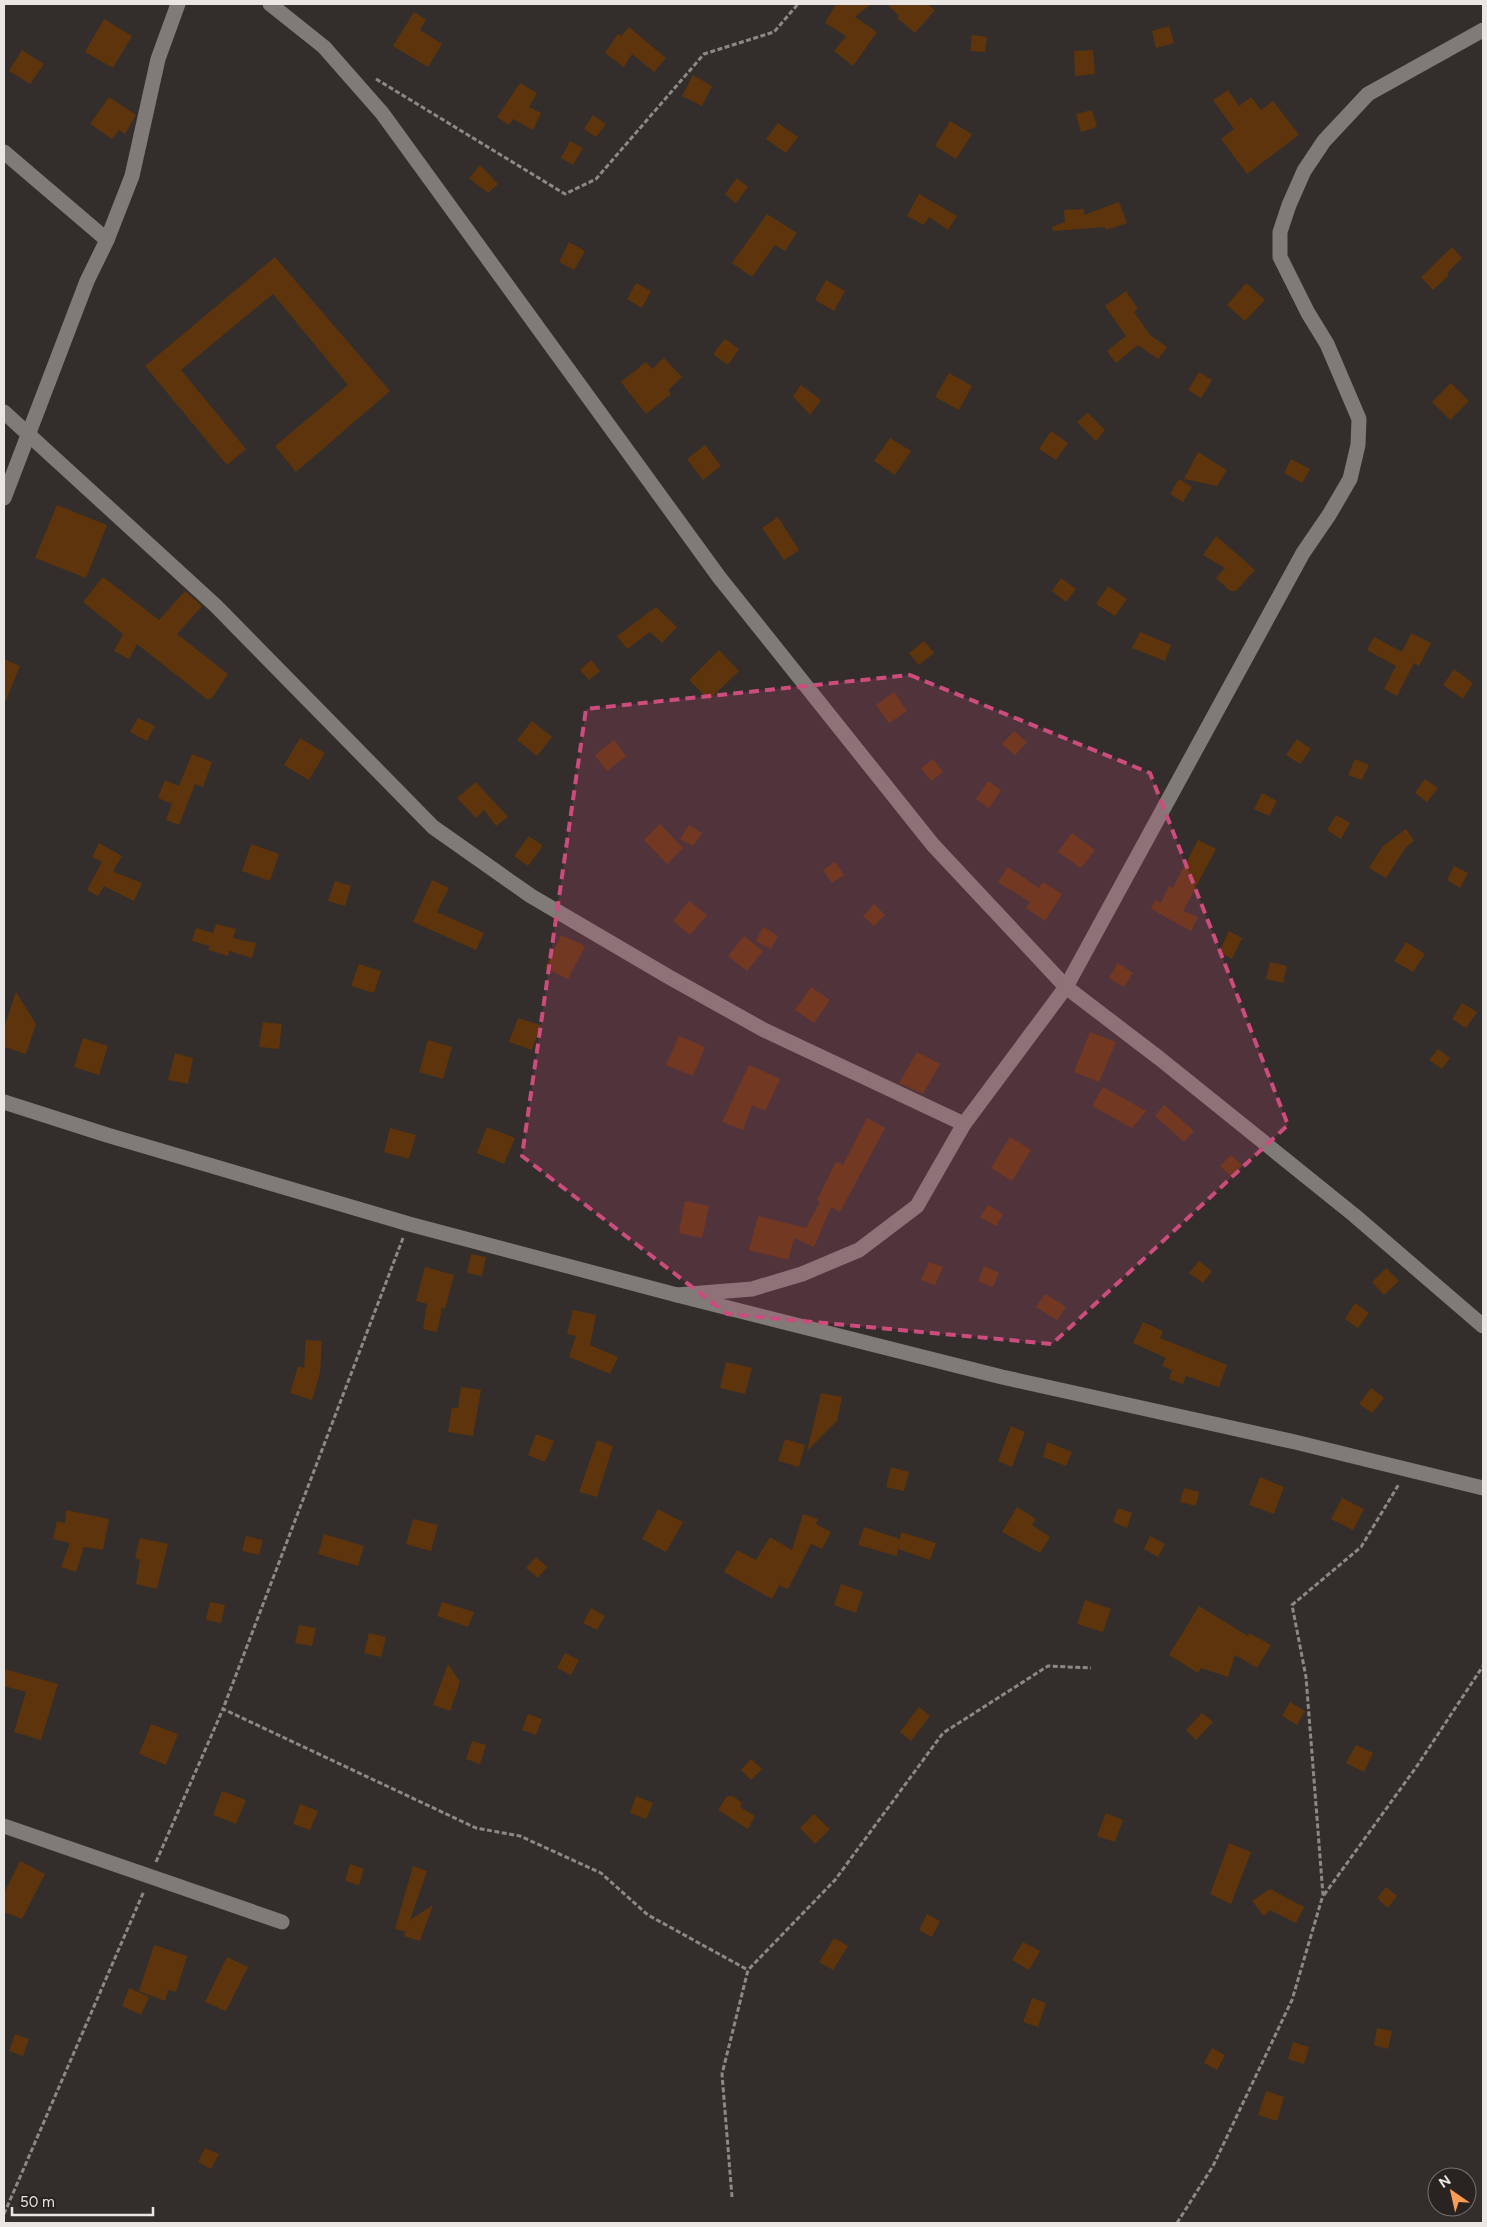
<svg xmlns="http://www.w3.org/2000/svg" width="1487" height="2227" font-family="Figtree,sans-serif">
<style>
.building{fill:#5d340c}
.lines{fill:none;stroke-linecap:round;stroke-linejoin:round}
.path{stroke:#8c8885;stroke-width:3;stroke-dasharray:5 2.5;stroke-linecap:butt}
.street{stroke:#807b77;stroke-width:15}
.marked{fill:#cc4c7d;fill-opacity:0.2;stroke:#cc4c7d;stroke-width:4;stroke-dasharray:10 6;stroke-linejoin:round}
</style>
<rect width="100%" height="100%" fill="#332e2b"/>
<g class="building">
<polygon points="836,4 871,4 855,17 877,32 853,66 834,51 846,36 825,23"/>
<polygon points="887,4 928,4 935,10 915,33 897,18 899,16"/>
<polygon points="414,12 426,20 420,30 442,44 428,67 393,46"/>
<polygon points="104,19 132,36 113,68 85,52"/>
<polygon points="1169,26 1174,43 1156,48 1152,31"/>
<polygon points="629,27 666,58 654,72 632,54 624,67 605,53 618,34 621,36"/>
<polygon points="972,35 987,37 985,52 970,51"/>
<polygon points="22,50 44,64 30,84 9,71"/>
<polygon points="1093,50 1095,74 1075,76 1074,51"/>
<polygon points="693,75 712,86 702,106 682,96"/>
<polygon points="520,83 537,93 529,107 541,113 533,130 513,119 509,125 497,117"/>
<polygon points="1228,90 1239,106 1251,97 1261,110 1273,101 1299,135 1247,174 1221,139 1234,129 1213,100"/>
<polygon points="109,97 136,115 125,134 119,130 112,139 90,124"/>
<polygon points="1092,110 1097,127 1081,132 1076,114"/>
<polygon points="593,115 606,124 596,137 584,129"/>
<polygon points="950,121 972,134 956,159 935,146"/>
<polygon points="778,123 798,137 786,153 766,139"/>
<polygon points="570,141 583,148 573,165 561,158"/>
<polygon points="480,165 498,184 488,193 469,178"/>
<polygon points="737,178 748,187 736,203 725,194"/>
<polygon points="919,194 957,216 948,230 929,217 924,225 907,216"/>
<polygon points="1119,202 1127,223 1106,230 1105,227 1053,231 1052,227 1065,222 1064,210 1084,209 1084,215"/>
<polygon points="767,214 797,233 785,251 775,245 752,277 732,263"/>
<polygon points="569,242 585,251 574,270 559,262"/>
<polygon points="1452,247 1462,258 1447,273 1449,275 1433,290 1421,277"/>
<polygon points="275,257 390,391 296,472 275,446 348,385 273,294 181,370 246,449 227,465 145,366"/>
<polygon points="826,280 845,291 834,311 815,300"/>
<polygon points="636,283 651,291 642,308 627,299"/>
<polygon points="1246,283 1265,300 1245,321 1227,305"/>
<polygon points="1126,291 1138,309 1134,312 1150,335 1167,347 1158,359 1138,345 1116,363 1107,351 1126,336 1105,306"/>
<polygon points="725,339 739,349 728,365 713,354"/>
<polygon points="664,358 682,377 668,390 671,394 646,414 621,382 646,362 652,369"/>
<polygon points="1199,372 1212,380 1201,398 1188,390"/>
<polygon points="949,373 972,386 959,410 935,397"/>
<polygon points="1451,383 1469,401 1450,420 1432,402"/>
<polygon points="801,385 821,400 810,415 793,396"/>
<polygon points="1088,413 1105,430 1096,441 1077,422"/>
<polygon points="1051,431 1068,443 1056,460 1039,449"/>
<polygon points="890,438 911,451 895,475 874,461"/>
<polygon points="705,445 721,466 703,480 687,459"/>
<polygon points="1198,452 1227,470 1217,486 1184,479"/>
<polygon points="1291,459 1310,469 1302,483 1284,473"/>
<polygon points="1179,479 1192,487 1183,502 1170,494"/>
<polygon points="57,505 107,525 86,578 35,558"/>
<polygon points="778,517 799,550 784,560 762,528"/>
<polygon points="1216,536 1255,570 1236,591 1230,591 1216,578 1225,568 1203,555"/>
<polygon points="103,577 159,620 185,591 202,606 177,634 228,674 212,698 208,700 137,644 129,659 114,651 123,634 83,602"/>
<polygon points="1061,578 1076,589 1066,602 1052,591"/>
<polygon points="1108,586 1127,599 1115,616 1096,604"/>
<polygon points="656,607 677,627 662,643 650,632 627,649 617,636"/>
<polygon points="1140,632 1171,645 1165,661 1132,648"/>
<polygon points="1411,633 1431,643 1419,666 1414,663 1397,696 1384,689 1396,666 1367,650 1374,637 1402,652"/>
<polygon points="924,641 934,653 919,665 909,653"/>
<polygon points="719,650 739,671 709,700 689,680"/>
<polygon points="4,659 20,666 4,705"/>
<polygon points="591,660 600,671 589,680 580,670"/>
<polygon points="1454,669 1473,683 1463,699 1443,685"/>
<polygon points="894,692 907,711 889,723 876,705"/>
<polygon points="138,718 155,726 147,741 130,732"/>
<polygon points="532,721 552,737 537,756 517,740"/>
<polygon points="1014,731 1027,742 1015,755 1002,744"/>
<polygon points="300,738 325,753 309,780 284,765"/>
<polygon points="1297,739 1311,749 1300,764 1286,755"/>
<polygon points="614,740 626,756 607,771 595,755"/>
<polygon points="192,754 212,762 203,787 195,784 179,825 166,820 172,804 158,798 165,780 179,786"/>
<polygon points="933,759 943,772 931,781 921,768"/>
<polygon points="1355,759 1369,765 1362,780 1348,775"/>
<polygon points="1425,779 1438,788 1427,802 1415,793"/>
<polygon points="988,781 1001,790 989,808 976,799"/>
<polygon points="476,782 508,817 496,826 484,810 476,818 457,798"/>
<polygon points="1262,793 1277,801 1269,816 1254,809"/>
<polygon points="1336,815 1350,823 1341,839 1327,830"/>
<polygon points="660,824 683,848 667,864 644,840"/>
<polygon points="689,825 702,833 693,846 680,839"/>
<polygon points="1406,829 1414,841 1406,847 1386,878 1369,868 1383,846"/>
<polygon points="1072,833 1095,850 1081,868 1058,852"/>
<polygon points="529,836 543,846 528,866 514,856"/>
<polygon points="1198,840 1216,849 1183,911 1198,917 1191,931 1151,909 1155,900 1161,903 1169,886 1173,888"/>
<polygon points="99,843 122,856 114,869 114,872 142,883 134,901 104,886 98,896 87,890 102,862 92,857"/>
<polygon points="251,844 279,854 270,881 242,871"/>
<polygon points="835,862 844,875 832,883 823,870"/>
<polygon points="1454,866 1468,873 1460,888 1447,880"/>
<polygon points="1008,867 1039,888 1043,882 1062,894 1045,921 1026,908 1030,902 998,882"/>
<polygon points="432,880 449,888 437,912 484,933 476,950 413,922"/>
<polygon points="335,881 351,886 345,906 328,901"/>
<polygon points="689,901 707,915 690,935 673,921"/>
<polygon points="874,904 885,915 874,926 863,916"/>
<polygon points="216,924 236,929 233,938 256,943 252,958 229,951 228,956 208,950 210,946 192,941 196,928 213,933"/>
<polygon points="763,927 778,936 771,949 756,941"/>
<polygon points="1229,931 1242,938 1232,959 1219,952"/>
<polygon points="561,935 585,946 568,979 545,968"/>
<polygon points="744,936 763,951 747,971 728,956"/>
<polygon points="1406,942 1425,954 1413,972 1394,961"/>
<polygon points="1270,962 1287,966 1283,983 1266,979"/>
<polygon points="1118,963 1133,973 1124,987 1109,978"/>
<polygon points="359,964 381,971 374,993 351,986"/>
<polygon points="811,987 830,1000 814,1023 795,1010"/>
<polygon points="16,992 36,1024 26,1054 4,1047 4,1028"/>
<polygon points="1462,1003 1477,1012 1466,1028 1452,1019"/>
<polygon points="518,1018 541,1025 532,1050 509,1042"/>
<polygon points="263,1022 282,1024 279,1049 259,1047"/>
<polygon points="1090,1032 1116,1042 1099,1082 1074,1072"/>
<polygon points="679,1036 705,1047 693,1076 666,1065"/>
<polygon points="83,1038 108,1046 99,1075 74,1067"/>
<polygon points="428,1040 452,1047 443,1079 419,1072"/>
<polygon points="1438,1049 1450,1058 1442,1069 1429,1060"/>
<polygon points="917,1052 940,1064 923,1094 899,1083"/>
<polygon points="175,1053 193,1058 188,1084 168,1080"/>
<polygon points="749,1065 780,1079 765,1111 752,1105 743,1130 722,1122"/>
<polygon points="1103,1087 1146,1111 1132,1128 1092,1106"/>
<polygon points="1164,1105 1194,1131 1184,1142 1155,1116"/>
<polygon points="867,1118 885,1128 840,1212 831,1207 814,1247 794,1238 788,1260 749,1250 758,1216 806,1228 820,1202 817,1200 836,1162 843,1165"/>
<polygon points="487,1127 515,1138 504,1164 477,1153"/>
<polygon points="390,1128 416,1135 409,1159 384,1152"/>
<polygon points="1010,1137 1031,1150 1012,1181 991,1168"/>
<polygon points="1231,1155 1242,1165 1231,1176 1220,1166"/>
<polygon points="685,1201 709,1206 702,1238 679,1233"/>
<polygon points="988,1205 1003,1214 996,1226 980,1217"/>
<polygon points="471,1254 486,1257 482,1276 467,1273"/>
<polygon points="1199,1261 1212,1271 1203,1283 1189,1273"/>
<polygon points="929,1262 943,1267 935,1285 921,1280"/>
<polygon points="984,1266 999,1273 993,1287 978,1281"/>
<polygon points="425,1267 454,1275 445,1309 442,1308 437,1332 423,1329 427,1304 416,1301"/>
<polygon points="1386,1268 1399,1281 1384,1295 1372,1282"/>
<polygon points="1045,1294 1066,1307 1057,1320 1036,1307"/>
<polygon points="1355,1303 1369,1313 1358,1328 1345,1319"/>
<polygon points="573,1310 596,1315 590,1345 618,1357 610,1374 569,1357 576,1336 567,1334"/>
<polygon points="1143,1322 1163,1331 1160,1338 1227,1365 1219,1387 1186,1376 1183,1384 1169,1379 1172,1370 1162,1366 1166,1358 1133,1343"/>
<polygon points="306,1340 322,1341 320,1373 312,1400 290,1393 298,1366 304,1368"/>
<polygon points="726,1362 752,1368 745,1394 720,1388"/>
<polygon points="461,1387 481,1390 473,1436 448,1432 452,1408 458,1408"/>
<polygon points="1371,1388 1384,1398 1372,1413 1359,1404"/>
<polygon points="821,1393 842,1397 837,1421 807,1451"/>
<polygon points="1011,1426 1025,1432 1012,1467 998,1461"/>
<polygon points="536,1434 554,1441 545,1462 528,1455"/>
<polygon points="785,1439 805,1445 799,1467 778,1461"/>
<polygon points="597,1440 613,1446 597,1497 579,1492"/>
<polygon points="1047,1442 1072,1452 1066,1466 1043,1457"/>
<polygon points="891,1467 909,1472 904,1491 886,1487"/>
<polygon points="1260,1477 1284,1487 1274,1514 1249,1505"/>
<polygon points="1184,1488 1199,1492 1196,1506 1180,1502"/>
<polygon points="1342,1498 1364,1509 1353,1530 1331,1519"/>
<polygon points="1017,1507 1036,1519 1032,1525 1050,1537 1040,1553 1002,1532"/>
<polygon points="1118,1508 1132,1513 1127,1528 1113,1522"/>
<polygon points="658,1509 683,1522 666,1552 642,1539"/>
<polygon points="66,1510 109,1519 103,1550 84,1547 76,1572 61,1567 70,1543 53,1539 57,1521 65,1523"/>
<polygon points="803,1514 818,1519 816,1524 831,1532 822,1549 811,1544 788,1589 780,1586 781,1582 772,1599 724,1572 737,1550 756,1560 770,1537 792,1550"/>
<polygon points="413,1519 438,1525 431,1551 406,1544"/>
<polygon points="864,1527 900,1539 901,1532 936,1543 930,1560 898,1549 897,1556 858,1545"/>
<polygon points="324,1534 364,1546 358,1566 318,1554"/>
<polygon points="246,1536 263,1540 259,1555 242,1551"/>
<polygon points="1150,1536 1165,1544 1158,1557 1144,1549"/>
<polygon points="140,1538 168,1544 157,1589 136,1584 140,1560 135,1558"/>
<polygon points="536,1557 547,1567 538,1578 526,1568"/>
<polygon points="841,1584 863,1592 856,1613 834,1605"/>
<polygon points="1085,1600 1111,1609 1103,1632 1077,1624"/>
<polygon points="210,1602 225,1605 221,1623 206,1620"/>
<polygon points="442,1602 474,1612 468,1627 437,1616"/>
<polygon points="1199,1606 1248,1636 1249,1633 1271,1645 1257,1668 1235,1655 1228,1677 1201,1668 1198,1673 1169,1655"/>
<polygon points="591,1608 605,1616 597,1630 583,1623"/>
<polygon points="299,1625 316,1628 312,1646 295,1643"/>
<polygon points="369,1633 386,1637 381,1657 364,1653"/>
<polygon points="565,1653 579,1660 571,1675 557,1668"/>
<polygon points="448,1664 460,1682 450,1711 433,1705"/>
<polygon points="4,1669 58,1684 41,1740 14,1732 26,1692 4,1686"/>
<polygon points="1290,1702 1305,1711 1297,1725 1282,1716"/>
<polygon points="919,1707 930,1716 911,1741 900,1732"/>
<polygon points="1202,1713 1213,1722 1196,1740 1186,1730"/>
<polygon points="528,1714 542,1719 536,1735 522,1730"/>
<polygon points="151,1724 178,1734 166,1765 139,1754"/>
<polygon points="472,1741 486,1745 480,1764 466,1759"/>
<polygon points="1356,1745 1373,1753 1364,1772 1346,1763"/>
<polygon points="751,1759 762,1769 751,1780 741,1770"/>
<polygon points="222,1791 246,1800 236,1824 213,1815"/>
<polygon points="636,1796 653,1803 646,1819 630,1813"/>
<polygon points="727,1796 733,1796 742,1803 740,1807 755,1816 748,1829 718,1810"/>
<polygon points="300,1804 318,1811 310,1830 293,1824"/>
<polygon points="1106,1813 1123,1820 1115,1842 1097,1836"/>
<polygon points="814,1814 830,1829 815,1844 800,1828"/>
<polygon points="1229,1843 1251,1852 1231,1904 1210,1894"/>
<polygon points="20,1861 45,1874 22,1919 4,1912 4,1893"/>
<polygon points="350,1864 364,1869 359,1885 345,1881"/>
<polygon points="413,1866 427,1871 406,1932 395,1929"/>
<polygon points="1386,1887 1397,1896 1388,1908 1377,1898"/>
<polygon points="1270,1889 1304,1907 1296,1923 1270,1910 1264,1916 1252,1901"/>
<polygon points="433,1905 420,1941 404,1936 410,1920"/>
<polygon points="927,1914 940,1921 932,1937 919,1930"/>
<polygon points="834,1938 848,1946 833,1970 819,1962"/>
<polygon points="1023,1942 1040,1951 1029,1970 1012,1960"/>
<polygon points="154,1945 187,1956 176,1992 168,1990 165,2001 139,1991"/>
<polygon points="227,1957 248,1967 226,2011 205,2002"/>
<polygon points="129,1988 149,1997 141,2015 122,2006"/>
<polygon points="1032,1998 1046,2003 1038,2027 1023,2022"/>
<polygon points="1377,2028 1392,2031 1388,2049 1374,2045"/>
<polygon points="15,2034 29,2039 23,2056 9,2051"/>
<polygon points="1293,2042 1309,2047 1304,2064 1288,2059"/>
<polygon points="1212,2048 1225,2055 1217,2070 1204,2063"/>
<polygon points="1266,2091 1284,2097 1277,2121 1258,2115"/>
<polygon points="205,2148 219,2154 211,2169 198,2162"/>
</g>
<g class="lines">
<g class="path">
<polyline points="376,79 565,194 596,179 704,54 774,32 798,4"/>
<polyline points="403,1238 223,1709 476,1828 520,1836 601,1873 648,1915 748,1970"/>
<polyline points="156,1862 223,1709"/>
<polyline points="1324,1895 1417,1766 1483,1666"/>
<polyline points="732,2197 722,2074 748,1970 835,1880 943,1733 1048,1666 1091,1668"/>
<polyline points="4,2214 144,1891"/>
<polyline points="1177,2223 1213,2166 1292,2000 1323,1895 1306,1677 1292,1605 1361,1547 1399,1484"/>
</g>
<g class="street">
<polyline points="270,4 324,47 382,113 719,577 933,845 1066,987 1159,1058 1354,1215 1483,1326"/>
<polyline points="4,152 107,240"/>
<polyline points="4,412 216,606 433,827 531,896 669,977 764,1030 964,1124"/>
<polyline points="4,498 87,281 107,240 132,176 158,59 178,4"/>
<polyline points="4,1102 107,1135 409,1224 677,1295 1002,1377 1295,1442 1483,1488"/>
<polyline points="677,1295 752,1289 802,1274 859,1250 917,1206 964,1124 1066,987 1303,553 1329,515 1350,479 1358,445 1359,419 1327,344 1308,313 1280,257 1280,232 1289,205 1304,171 1324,141 1368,94 1483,30"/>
<polyline points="4,1826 282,1922"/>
</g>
</g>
<path class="marked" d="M 910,675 L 1150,773 L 1288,1125 L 1052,1344 L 727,1314 L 522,1156 L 586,709 Z"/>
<rect width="1487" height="2227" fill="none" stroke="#e9e6e3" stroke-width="10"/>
<g transform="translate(1452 2192) rotate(326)"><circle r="24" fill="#292421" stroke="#76726f"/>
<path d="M0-4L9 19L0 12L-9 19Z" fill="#fd9c55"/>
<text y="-8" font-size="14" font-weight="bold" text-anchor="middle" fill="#e9e6e3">N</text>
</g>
<path d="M12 2207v8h141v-8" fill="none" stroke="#e9e6e3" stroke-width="2.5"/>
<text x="20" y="2207" font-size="15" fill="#e9e6e3" stroke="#292421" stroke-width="4" paint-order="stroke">50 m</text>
</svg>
